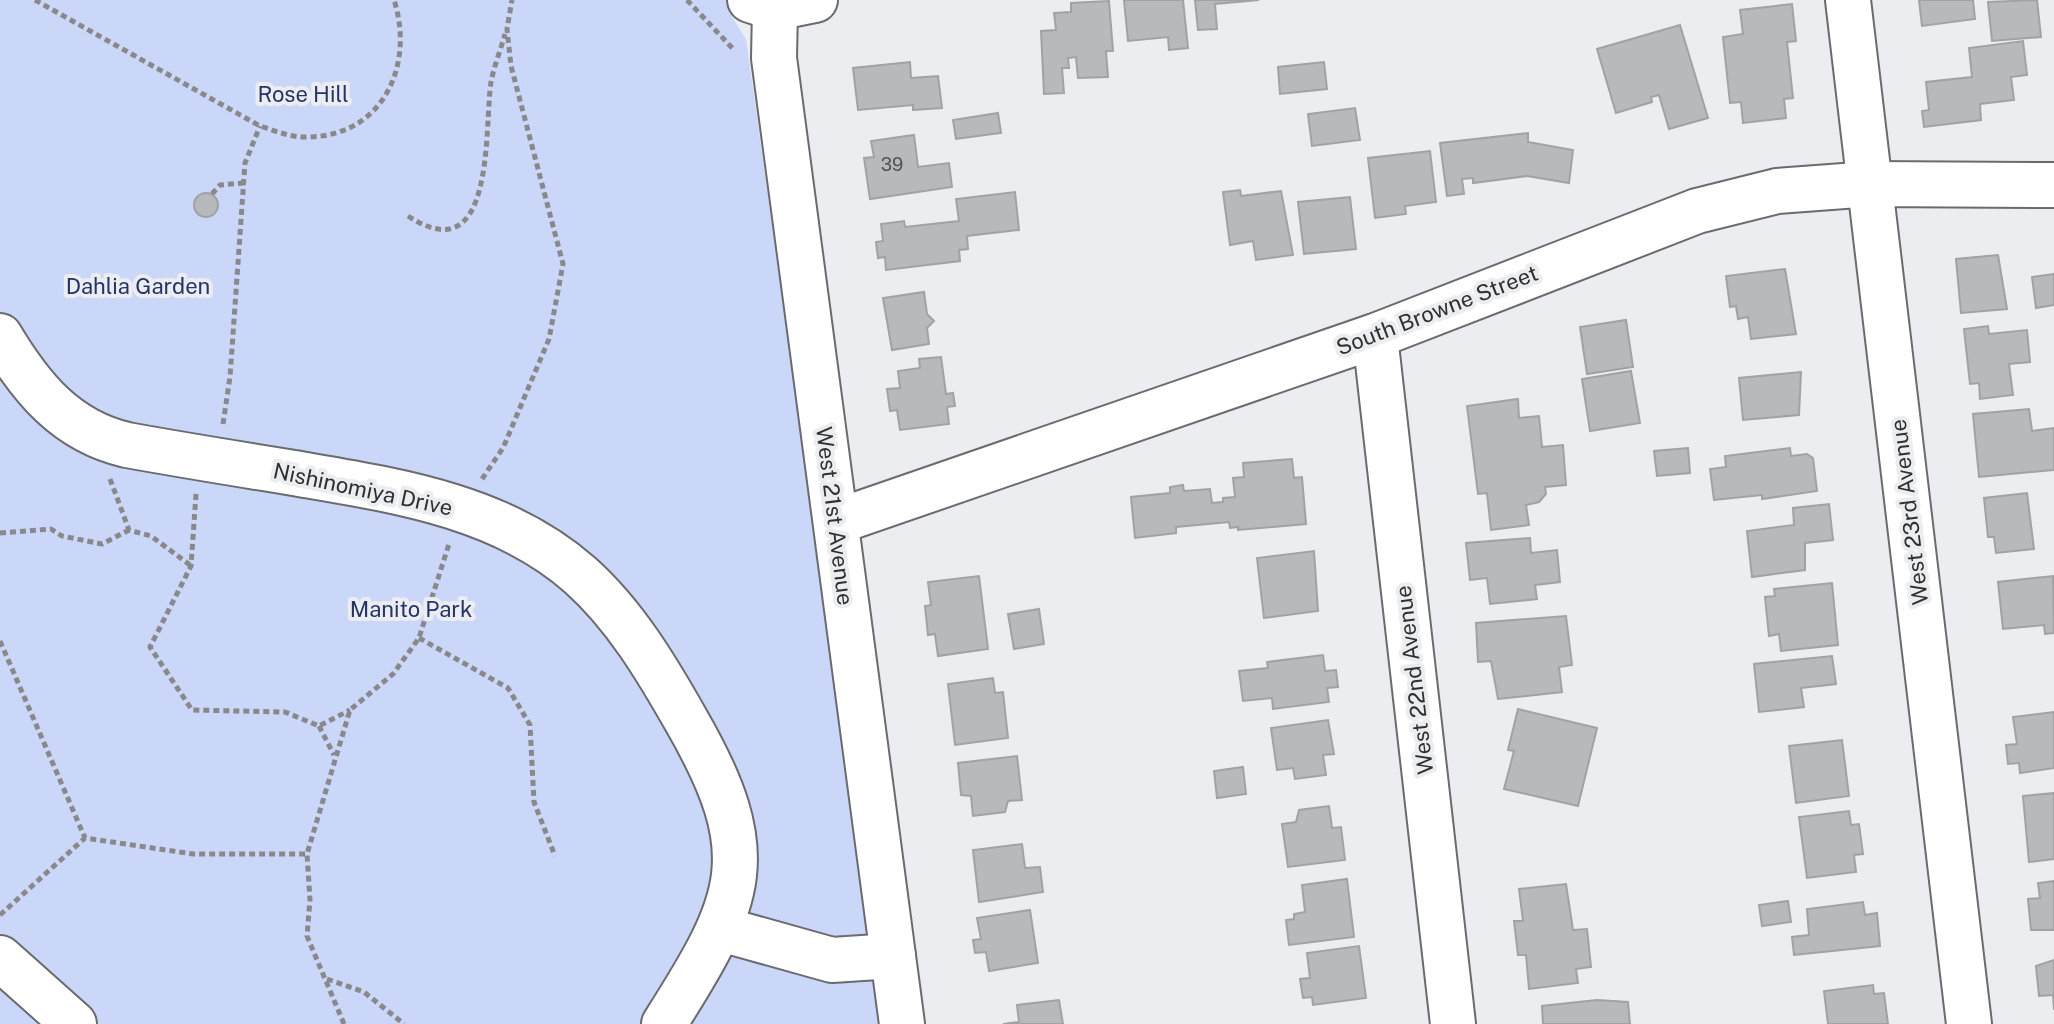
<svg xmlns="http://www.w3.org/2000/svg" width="2054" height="1024" font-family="'Public Sans',sans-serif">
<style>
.green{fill:#cad7f9}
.building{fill:#b8b9bc;stroke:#a1a2a5;stroke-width:2}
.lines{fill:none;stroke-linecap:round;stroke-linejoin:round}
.minor-casing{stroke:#6a6b6e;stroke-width:48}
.path{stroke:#89898b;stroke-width:5;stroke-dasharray:6 4;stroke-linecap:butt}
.minor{stroke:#fff;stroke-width:44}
.labels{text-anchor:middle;stroke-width:8;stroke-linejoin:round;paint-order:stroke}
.number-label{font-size:18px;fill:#525254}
.park-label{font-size:22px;fill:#24336a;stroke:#ecedf0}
.street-label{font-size:22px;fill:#303031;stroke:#ecedf0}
</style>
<rect width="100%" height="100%" fill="#ecedf0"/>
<polygon class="green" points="0,0 762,0 729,12 746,39 884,1024 0,1024"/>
<g class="building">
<polygon points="1124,0 1183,0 1188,48 1169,50 1168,37 1128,41"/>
<polygon points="1195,0 1259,0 1215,4 1217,29 1198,30"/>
<polygon points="1919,0 1973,0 1975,19 1922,26"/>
<polygon points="2037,0 2041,37 1992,41 1988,2"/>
<polygon points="1109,1 1113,51 1106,51 1108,77 1078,78 1076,57 1068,58 1069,68 1062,68 1064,93 1044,94 1041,31 1056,30 1054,13 1071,12 1071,3"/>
<polygon points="1792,4 1796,41 1787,42 1793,98 1784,99 1786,118 1743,123 1741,102 1730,103 1723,37 1743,34 1740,10"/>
<polygon points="1680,25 1708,118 1669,129 1659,95 1651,97 1652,102 1616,113 1597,49"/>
<polygon points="2023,41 2027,75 2011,77 2014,100 1980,104 1981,120 1924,127 1922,111 1929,110 1926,82 1972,77 1969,48"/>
<polygon points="910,62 911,78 938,76 942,108 913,110 913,105 858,110 853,68"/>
<polygon points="1324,62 1327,89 1280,94 1278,67"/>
<polygon points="1355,108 1360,140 1312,146 1308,114"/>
<polygon points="998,113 1001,133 956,139 953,120"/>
<polygon points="1528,133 1528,142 1573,150 1569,183 1527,176 1473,183 1473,178 1462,179 1464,194 1447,196 1440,143"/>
<polygon points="914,135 918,167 949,163 952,187 870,199 864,158 874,157 871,141"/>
<polygon points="1430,151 1436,202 1405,206 1406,214 1375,218 1368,158"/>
<polygon points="1240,190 1241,196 1281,191 1293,255 1256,260 1253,241 1230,245 1223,192"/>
<polygon points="1015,192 1019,230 967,236 968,249 959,250 960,261 886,270 885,257 878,258 876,242 883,241 881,224 904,221 905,227 959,221 956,199"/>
<circle cx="206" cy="205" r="12"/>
<polygon points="1350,197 1356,249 1304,254 1298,202"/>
<polygon points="1998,255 2007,309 1961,313 1956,259"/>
<polygon points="1785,269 1796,334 1751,339 1748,317 1738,319 1736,306 1730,307 1726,276"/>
<polygon points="2054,274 2054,305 2036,308 2032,277"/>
<polygon points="924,292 927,314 934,321 927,328 929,344 892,350 883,298"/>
<polygon points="1626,320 1633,367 1587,374 1580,327"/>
<polygon points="1988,326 1989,334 2027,330 2030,362 2009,364 2013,395 1980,399 1979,383 1970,384 1964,329"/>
<polygon points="941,357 946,394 953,393 955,406 947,407 949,424 900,430 897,410 890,411 887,389 900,388 898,371 920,368 919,359"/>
<polygon points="1631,371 1640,423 1590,431 1582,379"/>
<polygon points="1801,372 1799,415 1743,420 1739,378"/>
<polygon points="1518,399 1519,418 1539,416 1542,447 1563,445 1566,485 1545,487 1546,494 1539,502 1526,505 1529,525 1491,530 1487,493 1478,494 1467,406"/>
<polygon points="2029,409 2032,431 2054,428 2054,470 1979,477 1973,414"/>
<polygon points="1688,448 1690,473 1657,476 1654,451"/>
<polygon points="1790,448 1791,456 1807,454 1813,458 1817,491 1762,499 1762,495 1714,500 1710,469 1726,467 1725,456"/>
<polygon points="1292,459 1294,478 1302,477 1306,524 1238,530 1238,527 1230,528 1229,522 1176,527 1176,533 1135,538 1131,497 1170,493 1170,487 1183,485 1184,491 1210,489 1212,503 1223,502 1223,498 1235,497 1233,478 1244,477 1243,463"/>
<polygon points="2027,493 2034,549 1996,553 1994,537 1988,537 1984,498"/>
<polygon points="1829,504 1833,540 1805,543 1805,570 1752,577 1747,531 1794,525 1793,508"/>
<polygon points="1530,538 1531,553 1557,550 1560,582 1535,585 1537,599 1490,604 1487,578 1470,580 1466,543"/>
<polygon points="1314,551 1318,611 1264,618 1257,558"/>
<polygon points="979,576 988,649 938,656 935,634 928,635 925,606 931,605 928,582"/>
<polygon points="2053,576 2054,633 2045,634 2044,625 2003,629 1998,582"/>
<polygon points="1832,583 1838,645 1781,651 1779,634 1769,636 1765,597 1775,596 1774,589"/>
<polygon points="1039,609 1044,644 1014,649 1008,614"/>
<polygon points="1566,616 1572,665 1559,667 1562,692 1498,699 1491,661 1478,662 1476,623"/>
<polygon points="1323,655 1325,671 1336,670 1338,687 1327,688 1329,702 1273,709 1272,698 1243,701 1239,671 1268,668 1267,662"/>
<polygon points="1832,656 1836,684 1801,688 1804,707 1759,712 1754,664"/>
<polygon points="993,678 995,693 1003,692 1008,738 955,745 948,684"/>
<polygon points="1518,709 1597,728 1578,806 1504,789 1514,751 1508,750"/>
<polygon points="2054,712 2054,768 2020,773 2019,763 2008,764 2006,745 2017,744 2013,717"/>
<polygon points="1328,720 1334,754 1323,755 1326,775 1295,779 1293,768 1277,770 1271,728"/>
<polygon points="1842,740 1849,796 1796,803 1789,746"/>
<polygon points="1017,756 1022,800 1008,801 1005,812 973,816 971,796 961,795 958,763"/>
<polygon points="1243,767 1246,794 1217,798 1214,771"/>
<polygon points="2054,793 2054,859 2029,862 2023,796"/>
<polygon points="1329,806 1332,828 1341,827 1345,860 1288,867 1282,824 1296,822 1299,810"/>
<polygon points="1849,811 1851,825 1859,824 1863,854 1854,855 1856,872 1807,878 1799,817"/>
<polygon points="1022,844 1025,868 1040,867 1043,892 979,902 973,850"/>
<polygon points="1347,879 1354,937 1289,945 1286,920 1294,919 1294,914 1305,912 1302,885"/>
<polygon points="2054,881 2054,930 2031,930 2028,899 2040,898 2038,883"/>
<polygon points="1566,884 1573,930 1587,929 1591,967 1576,969 1578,983 1529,989 1526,955 1518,955 1514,921 1523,921 1519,889"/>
<polygon points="1788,901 1791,922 1762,926 1759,905"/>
<polygon points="1863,902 1865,915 1877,913 1880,946 1794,955 1792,937 1809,935 1807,909"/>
<polygon points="1030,910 1038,963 989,971 986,952 975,953 973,940 981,939 977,918"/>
<polygon points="1359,946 1366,998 1313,1005 1312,997 1303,998 1300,979 1310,978 1307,953"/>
<polygon points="2054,960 2054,1010 2053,995 2039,996 2036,966"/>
<polygon points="1873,985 1874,994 1884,993 1888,1024 1828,1024 1824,991"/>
<polygon points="1059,1000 1063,1024 1003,1024 1019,1022 1017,1005"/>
<polygon points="1597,1000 1628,1002 1630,1024 1543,1024 1542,1006"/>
</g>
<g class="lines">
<defs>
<g id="minor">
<polyline points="750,0 775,8 815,0"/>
<polyline points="1848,0 1969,1024"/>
<polyline points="775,8 774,58 902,1024"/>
<path d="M 0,336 C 31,388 66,431 127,445 C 182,455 238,464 294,473 C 393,490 501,505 580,575 C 625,615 657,669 686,720 C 764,855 743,900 664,1024"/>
<polyline points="1375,336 1453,1024"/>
<polyline points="836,522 1375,336 1697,211 1777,191 1871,184 2054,185"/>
<polyline points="721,929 832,960 893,956"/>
<polyline points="0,958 74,1024"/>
</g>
</defs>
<use href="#minor" class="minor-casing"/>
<g class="path">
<path d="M 35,0 L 260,126 C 276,131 291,138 308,137 C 383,136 415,65 394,0"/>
<polyline points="687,0 735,51"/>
<polyline points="212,194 220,185 244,183"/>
<path d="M 408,216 C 496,274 484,129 491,82 C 494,66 501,49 505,34"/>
<polyline points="223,424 230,377 245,163 260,126"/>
<polyline points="110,479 129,530 151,536 190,565"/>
<polyline points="482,479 503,448 549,339 563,264 511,66 507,29 512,0"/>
<polyline points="196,494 191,566 150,647 192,710 285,712 319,726 350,710"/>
<polyline points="0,533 51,529 62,536 102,544 129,530"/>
<polyline points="419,638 508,688 530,725 534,802 555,856"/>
<polyline points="0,641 85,838"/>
<polyline points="319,726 334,755"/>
<polyline points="0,915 85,838 193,854 307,854"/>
<polyline points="327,979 364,992 404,1024"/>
<polyline points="344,1024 307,936 310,900 307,854 350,710 393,674 419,638 449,544"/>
</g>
<use href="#minor" class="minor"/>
</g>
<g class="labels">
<g class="number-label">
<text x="892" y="171">39</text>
</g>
<g class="park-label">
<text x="303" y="102">Rose Hill</text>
<text x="138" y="294">Dahlia Garden</text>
<text x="411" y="617">Manito Park</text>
</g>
<g class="street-label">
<text transform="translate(1437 310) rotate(-21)" y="8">South Browne Street</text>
<text transform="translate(363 489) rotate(12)" y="8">Nishinomiya Drive</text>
<text transform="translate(1909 512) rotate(-97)" y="8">West 23rd Avenue</text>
<text transform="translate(835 516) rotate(83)" y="8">West 21st Avenue</text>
<text transform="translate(1414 680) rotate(-97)" y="8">West 22nd Avenue</text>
</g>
</g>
</svg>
